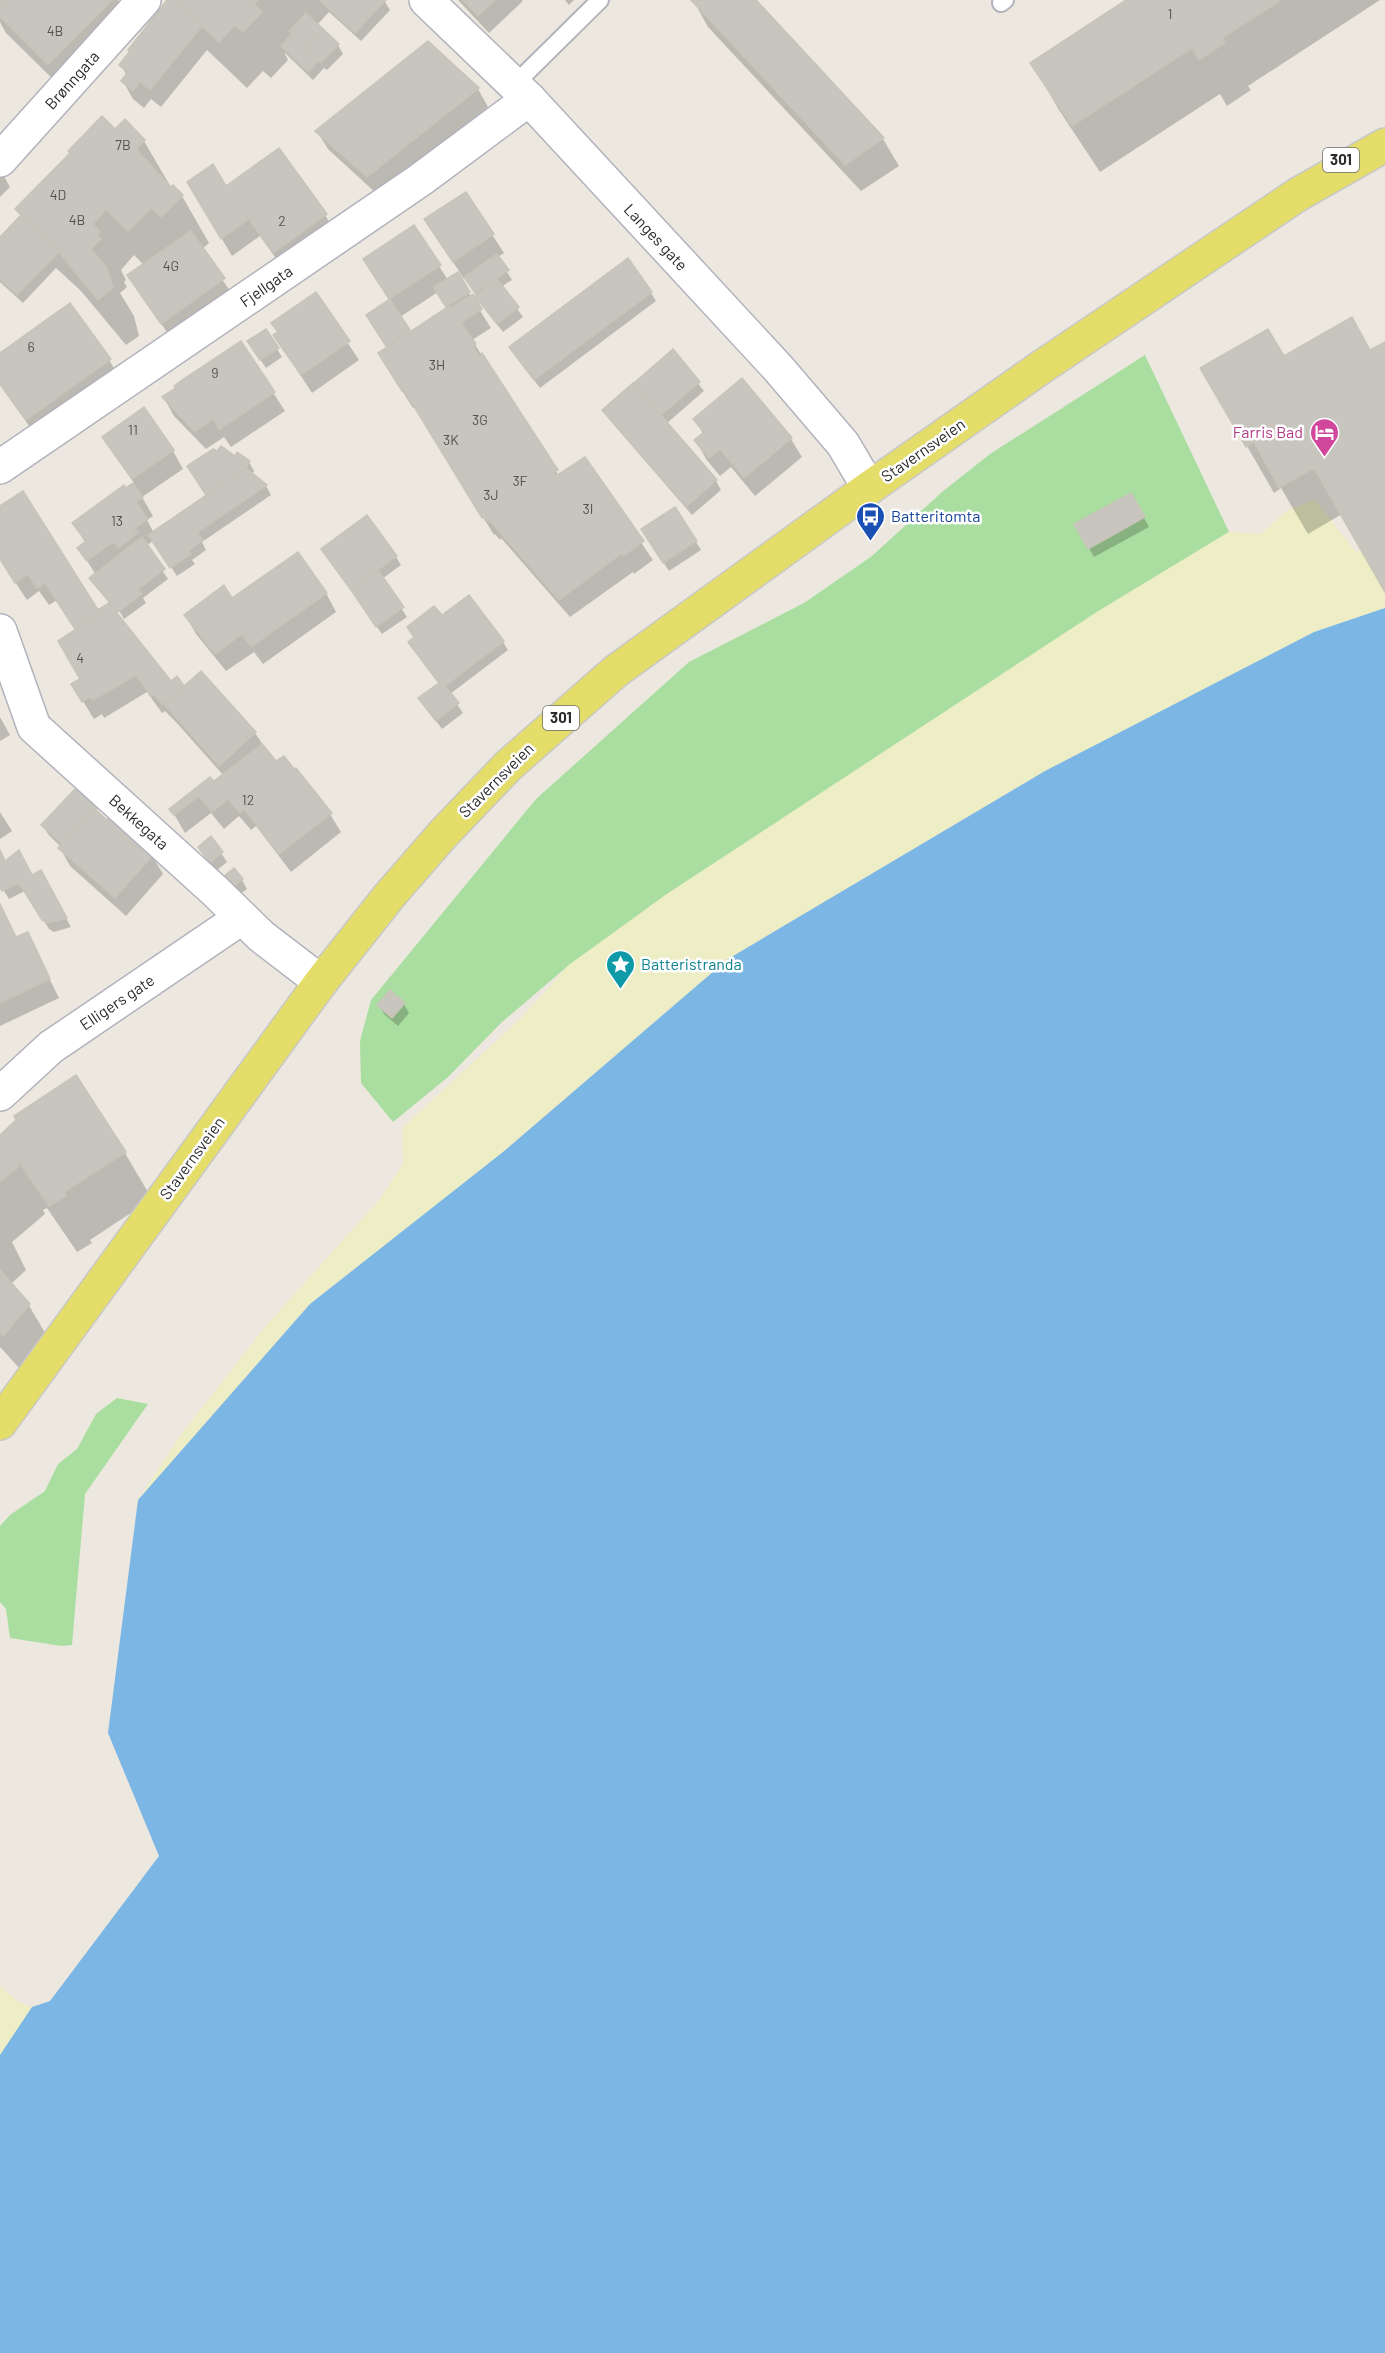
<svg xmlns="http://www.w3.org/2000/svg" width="1385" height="2353" font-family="Barlow,sans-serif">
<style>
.green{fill:#aadea0}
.sand{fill:#edeec5}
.water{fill:#7bb6e5}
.shadow{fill:#0003;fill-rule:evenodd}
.building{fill:#c7c5be;stroke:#c7c4b8;stroke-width:1.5}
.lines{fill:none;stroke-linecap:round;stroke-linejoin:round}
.service-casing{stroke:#b2b2bd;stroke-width:20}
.minor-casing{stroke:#b2b2bd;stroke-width:36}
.primary-casing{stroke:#c8c8c8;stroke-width:36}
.service{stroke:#fff;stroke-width:16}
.minor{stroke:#fff;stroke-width:33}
.primary{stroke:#e5dd6a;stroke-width:33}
.labels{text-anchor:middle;stroke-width:5;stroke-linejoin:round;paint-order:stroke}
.number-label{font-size:14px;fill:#525250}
.shield{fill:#fff;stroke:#6b6b6b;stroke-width:1.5}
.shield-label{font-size:15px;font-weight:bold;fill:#2b2b2b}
.street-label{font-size:16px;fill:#2b2b2b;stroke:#fff}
.hotel-label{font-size:16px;fill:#b23c85;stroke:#fff;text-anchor:end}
.transit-label{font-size:16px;fill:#164399;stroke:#fff;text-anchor:start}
.culture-label{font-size:16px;fill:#0d838f;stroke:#fff;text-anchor:start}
</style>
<rect width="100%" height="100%" fill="#ece8df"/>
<g class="green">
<polygon points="1145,355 1229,532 1097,612 667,894 569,965 502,1022 448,1077 393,1122 361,1083 360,1041 371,1000 536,799 689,662 804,603 872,556 942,492 990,454"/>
<polygon points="117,1398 148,1404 85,1494 72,1645 61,1646 10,1638 6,1609 0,1602 0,1526 10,1515 45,1491 58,1464 77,1449 96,1414"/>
</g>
<g class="sand">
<polygon points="1315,500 1356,552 1385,536 1385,608 1314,632 1045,771 728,959 503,1152 310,1304 138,1500 180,1436 265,1327 379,1200 403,1164 402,1128 521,1018 569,965 667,894 1097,612 1229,532 1261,534 1288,510"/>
<polygon points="0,1986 18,2002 32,2007 0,2055"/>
</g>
<polygon class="water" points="1385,608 1385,2353 0,2353 0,2055 32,2007 50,2001 159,1856 108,1733 138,1500 310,1304 503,1152 728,959 1045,771 1314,632"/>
<g class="shadow">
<polygon points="0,0 118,0 131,23 65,91 6,33 0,22"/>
<polygon points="169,0 384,0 390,10 361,41 329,12 317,25 338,45 343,54 327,70 324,68 313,80 284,52 288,60 271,78 263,71 247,88 207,50 161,107 151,99 144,108 133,99 123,81 127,76 121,65"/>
<polygon points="458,0 522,0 523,1 489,33"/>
<polygon points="565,0 574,0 569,5"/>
<polygon points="693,0 754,0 883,139 899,166 861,191 708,27"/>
<polygon points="1129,0 1380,0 1248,86 1251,90 1227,106 1220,94 1100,172 1059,110 1032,63"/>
<polygon points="428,43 478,89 488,107 378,195 328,149 317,131"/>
<polygon points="115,131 144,141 172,189 182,196 209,243 202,249 234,297 173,341 129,276 144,265 134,255 121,270 126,280 124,282 127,287 120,293 134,316 139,336 126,345 81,291 56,268 23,303 0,282 0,239 21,217 17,210"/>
<polygon points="0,169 10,187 0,197"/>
<polygon points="189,183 226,188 325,215 336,233 284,270 260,236 232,256"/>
<polygon points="466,194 504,253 498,257 512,280 501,287 523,317 503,332 482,305 466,278 464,279 426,220"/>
<path d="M 439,266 L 448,280 L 457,274 L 491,328 L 472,340 L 559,476 L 584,459 L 653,560 L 634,574 L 633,572 L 570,617 L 501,538 L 500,540 L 495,534 L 494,535 L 415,407 L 413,408 L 390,372 L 389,348 L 373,324 L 390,300 L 375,278 ZM 438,292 L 448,309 L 410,333 L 400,317 Z"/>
<polygon points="651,293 656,301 540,388 516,356"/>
<polygon points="316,295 359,360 312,393 275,336"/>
<polygon points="241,343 285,411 231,447 224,437 206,449 174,416 164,398"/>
<polygon points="1385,343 1385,589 1342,514 1308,534 1281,488 1274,493 1202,368 1283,358 1370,352"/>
<polygon points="277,349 282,357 266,368 254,350"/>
<polygon points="673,351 704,391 666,424 716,481 721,490 692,515 609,419 604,411"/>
<polygon points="0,355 109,360 120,378 37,437 0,385"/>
<polygon points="742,380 791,439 802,457 755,496 731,467 720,476 706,459 696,440 703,434 695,419"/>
<polygon points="104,438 173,451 183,469 142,497 153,516 147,520 154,533 207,496 194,475 235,458 249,462 254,471 252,475 266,486 271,495 202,542 206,550 192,560 195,564 177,576 153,541 146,546 168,579 143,598 146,603 124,619 115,604 113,606 121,620 171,683 177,678 184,688 201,673 255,733 276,764 330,814 341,832 291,872 256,826 251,830 239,816 224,829 211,813 185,833 171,809 224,776 176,722 165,711 162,713 147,692 104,718 102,714 94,719 73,685 82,680 76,630 57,600 49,605 39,591 27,600 0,559 0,508 97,612 110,604 91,578 96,575 79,548 86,544 74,523 134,483"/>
<polygon points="1131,495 1149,527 1094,557 1076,525"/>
<polygon points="648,539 696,542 701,550 669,571"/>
<polygon points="323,550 396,557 401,565 382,579 407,617 382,634"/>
<polygon points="326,593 336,612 263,664 254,652 226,671 196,634 186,616 232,600"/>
<polygon points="441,617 503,642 508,650 450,694 463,713 442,729 420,699 440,684 410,643"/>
<polygon points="0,717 10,735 0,741"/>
<polygon points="96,809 99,814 152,855 163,874 126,916 70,866 60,848 61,847 48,834 43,826"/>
<polygon points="0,812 12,831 0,839"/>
<polygon points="211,838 227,862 216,871 205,856"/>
<polygon points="0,852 5,863 32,877 40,872 71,927 54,932 49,929 25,891 9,899 2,888 0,889"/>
<polygon points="242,880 247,889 239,895 231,885"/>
<polygon points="0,905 17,939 27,934 59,998 0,1026"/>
<polygon points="390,992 404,1004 409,1013 398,1026 384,1014 379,1005"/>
<polygon points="0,1136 125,1153 152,1199 90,1240 92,1243 77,1252 47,1208 43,1210 45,1214 12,1242 26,1270 11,1284 28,1304 56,1351 31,1381 0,1347"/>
</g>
<g class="building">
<polygon points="0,0 112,0 48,65 0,17"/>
<polygon points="167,0 175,0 202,26 150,90 140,82 133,91 121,81 128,72 119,65 130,51 128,50"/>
<polygon points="175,0 258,0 254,4 262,12 243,32 235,25 219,42"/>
<polygon points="319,0 386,0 355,33"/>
<polygon points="463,0 495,0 478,16"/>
<polygon points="691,0 756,0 884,138 845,165"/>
<polygon points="1126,0 1281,0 1222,38 1225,43 1199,60 1192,48 1072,126 1030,63"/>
<polygon points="306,13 323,29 306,48 319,60 308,72 281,46 292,34 289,31"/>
<polygon points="323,29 339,44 321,63 306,48"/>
<polygon points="428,41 479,88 367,177 315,131"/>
<polygon points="102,116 115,129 125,119 145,140 136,149 171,187 173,185 183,195 161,217 151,208 128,231 106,209 93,224 100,232 97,235 101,239 91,249 107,268 113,288 98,300 52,244 15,209 70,153 68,151"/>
<polygon points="279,148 327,214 273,253 249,219 221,239 187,182 213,164 226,186"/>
<polygon points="466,192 494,234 453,262 424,219"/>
<polygon points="21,215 59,252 17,295 0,279 0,237"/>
<polygon points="414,225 441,265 389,299 363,259"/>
<polygon points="191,231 225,278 161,324 127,275"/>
<polygon points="497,254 509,270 475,293 464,277"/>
<polygon points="628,258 652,292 534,380 509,347"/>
<polygon points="458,272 470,292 446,307 433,287"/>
<polygon points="497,279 519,307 497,324 475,296"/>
<polygon points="316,292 350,341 301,375 273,335 278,332 271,323"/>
<polygon points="473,294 482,309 461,322 476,344 473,346 479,356 482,353 558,470 554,472 556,476 585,457 644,541 623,556 621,554 559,600 490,521 489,522 484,517 482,518 404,390 402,391 378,353 449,306 450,308"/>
<polygon points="390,299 410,330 386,346 366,315"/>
<polygon points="70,303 111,359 26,420 0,384 0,353"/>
<polygon points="1352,317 1370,350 1385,342 1385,592 1314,468 1279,488 1254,442 1246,447 1200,368 1268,329 1284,356"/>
<polygon points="266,329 279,348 260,360 247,341"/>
<polygon points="241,341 275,392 219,430 213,419 195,432 162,397 176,388 174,386 185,378"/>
<polygon points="673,349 700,382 661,415 634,383"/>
<polygon points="742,378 792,438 744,478 720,449 709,458 694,440 704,432 693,419"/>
<polygon points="633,383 717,480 686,507 602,410"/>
<polygon points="144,407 174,450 132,479 102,437"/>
<polygon points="221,446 235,456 237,452 250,461 246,468 206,495 187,466 213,449 217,451"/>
<polygon points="246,468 267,485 197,533 203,540 188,551 191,554 170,568 148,535"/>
<polygon points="133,483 143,497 136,502 148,519 134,529 138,533 118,548 114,543 110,544 87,561 77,548 86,541 72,523 124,485 126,488"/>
<polygon points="23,491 100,613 75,629 45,583 37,588 28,574 15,583 0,559 0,506"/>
<polygon points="1131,493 1145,517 1088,549 1074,524"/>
<polygon points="675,507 697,541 663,563 641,529"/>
<polygon points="367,515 397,556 351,590 321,549"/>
<polygon points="142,537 165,569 138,589 142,594 118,612 89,578"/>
<polygon points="298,552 327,593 251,647 242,634 215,654 184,615 224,585 232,598"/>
<polygon points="378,570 404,607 376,627 351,590"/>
<polygon points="469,595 504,641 445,686 459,703 436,721 418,698 439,683 408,642 414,637 407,627 434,606 442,615"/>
<polygon points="109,603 171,681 177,676 184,686 163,705 154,694 151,696 136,675 93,700 90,697 82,702 71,684 80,679 58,641 100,613 98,610"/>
<polygon points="201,671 256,732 219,766 164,704"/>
<polygon points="262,744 276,761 284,756 294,769 296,768 332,813 279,854 244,809 240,813 228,799 212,812 199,796 174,815 169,809 210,777 214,781"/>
<polygon points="76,788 97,808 63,845 41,825"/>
<polygon points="96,810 107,820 110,816 154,854 115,898 58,848"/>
<polygon points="211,836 223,852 210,863 198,847"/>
<polygon points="0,850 5,861 19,850 32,875 41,870 67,918 48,923 42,920 19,883 2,891 0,887"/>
<polygon points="234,868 243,879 233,887 224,876"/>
<polygon points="0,904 16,937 28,932 50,979 0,1003"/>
<polygon points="390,990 405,1003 392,1018 377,1005"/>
<polygon points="76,1075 126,1152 64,1192 66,1196 49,1206 19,1162 17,1163 19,1166 0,1182 0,1135 16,1120 14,1116"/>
<polygon points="0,1270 30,1304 3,1336 0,1332"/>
</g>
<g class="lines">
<defs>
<g id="service">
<polyline points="1001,3 1005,0"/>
<polyline points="514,85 600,0"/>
</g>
<g id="minor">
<polyline points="426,0 529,99 778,368 843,444 869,488"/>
<polyline points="0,160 144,0"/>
<polyline points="0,467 420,180 529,99"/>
<polyline points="0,631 34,727 215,891 261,936 321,982"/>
<polyline points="0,1094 51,1047 241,918"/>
</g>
<polyline id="primary" points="0,1423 321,982 390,895 443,834 508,766 616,671 869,488 1043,366 1297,195 1385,145"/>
</defs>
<use href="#service" class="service-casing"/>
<use href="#minor" class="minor-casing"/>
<use href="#primary" class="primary-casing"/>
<use href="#service" class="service"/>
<use href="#minor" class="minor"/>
<use href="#primary" class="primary"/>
</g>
<defs>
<symbol id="hotel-pin" viewBox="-11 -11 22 30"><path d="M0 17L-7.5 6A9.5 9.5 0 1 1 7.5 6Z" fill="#d1479c" stroke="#fff"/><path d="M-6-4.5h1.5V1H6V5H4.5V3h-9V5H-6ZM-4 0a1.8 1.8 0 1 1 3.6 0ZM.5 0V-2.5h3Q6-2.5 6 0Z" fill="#fff"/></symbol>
<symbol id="bus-pin" viewBox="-11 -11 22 30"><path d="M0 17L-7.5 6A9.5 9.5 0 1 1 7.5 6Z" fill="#1a4fb4" stroke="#fff"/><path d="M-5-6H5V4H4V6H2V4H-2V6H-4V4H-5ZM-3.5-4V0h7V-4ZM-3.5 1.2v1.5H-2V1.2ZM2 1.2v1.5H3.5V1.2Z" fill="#fff"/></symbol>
<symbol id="sight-pin" viewBox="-11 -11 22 30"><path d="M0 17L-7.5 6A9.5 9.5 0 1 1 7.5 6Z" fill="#0f9aa8" stroke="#fff"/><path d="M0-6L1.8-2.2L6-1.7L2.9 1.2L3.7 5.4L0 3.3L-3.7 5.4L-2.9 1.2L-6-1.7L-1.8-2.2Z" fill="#fff"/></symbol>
</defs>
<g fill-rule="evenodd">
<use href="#hotel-pin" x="1308" y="416" width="33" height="45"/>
<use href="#bus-pin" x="854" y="500" width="33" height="45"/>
<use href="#sight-pin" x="604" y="948" width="33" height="45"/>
</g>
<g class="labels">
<g class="number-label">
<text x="1170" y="19">1</text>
<text x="55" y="36">4B</text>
<text x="123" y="150">7B</text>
<text x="58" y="200">4D</text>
<text x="77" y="225">4B</text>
<text x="282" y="226">2</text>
<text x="171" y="271">4G</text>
<text x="31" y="352">6</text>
<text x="437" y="370">3H</text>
<text x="215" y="378">9</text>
<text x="480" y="425">3G</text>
<text x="133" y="435">11</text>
<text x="451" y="445">3K</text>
<text x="520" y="486">3F</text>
<text x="491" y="500">3J</text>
<text x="588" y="514">3I</text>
<text x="117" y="526">13</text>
<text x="80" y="663">4</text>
<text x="248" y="805">12</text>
</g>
<g class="shield">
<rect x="1323" y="148" width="36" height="24" rx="4.5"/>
<rect x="543" y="706" width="36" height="24" rx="4.5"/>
</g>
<g class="shield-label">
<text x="1341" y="165">301</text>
<text x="561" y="723">301</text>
</g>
<g class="street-label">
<text transform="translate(72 80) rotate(-48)" y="6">Brønngata</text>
<text transform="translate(656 237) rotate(47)" y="6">Langes gate</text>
<text transform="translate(266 286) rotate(-35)" y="6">Fjellgata</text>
<text transform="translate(923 450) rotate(-35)" y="6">Stavernsveien</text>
<text transform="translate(496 780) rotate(-45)" y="6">Stavernsveien</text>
<text transform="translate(139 822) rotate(42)" y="6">Bekkegata</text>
<text transform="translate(117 1002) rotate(-34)" y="6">Elligers gate</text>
<text transform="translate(192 1158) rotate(-54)" y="6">Stavernsveien</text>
</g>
<g class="hotel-label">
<text x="1303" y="438">Farris Bad</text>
</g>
<g class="transit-label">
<text x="891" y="522">Batteritomta</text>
</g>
<g class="culture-label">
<text x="641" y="970">Batteristranda</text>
</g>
</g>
</svg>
